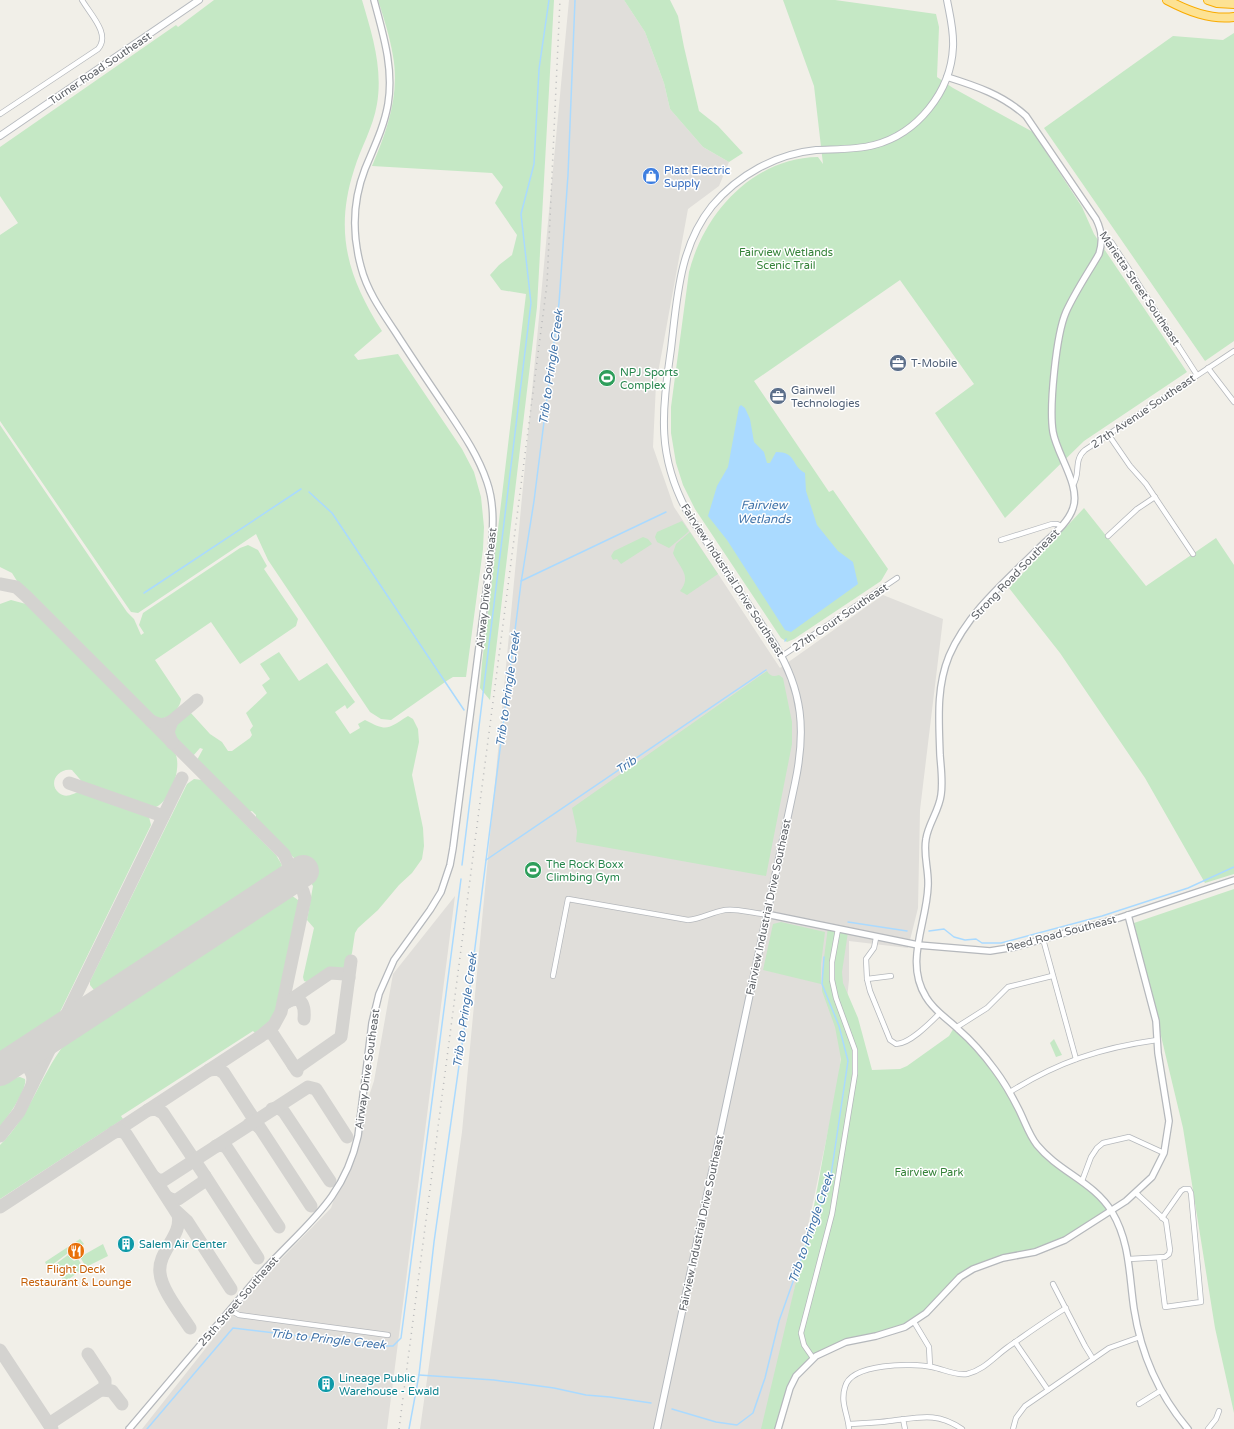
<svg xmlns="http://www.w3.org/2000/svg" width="1234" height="1429" font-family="'Varela Round',sans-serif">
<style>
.industrial{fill:#e0deda}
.green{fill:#c5e8c5}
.water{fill:#aadaff}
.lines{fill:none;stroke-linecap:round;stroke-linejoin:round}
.stream{stroke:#aadaff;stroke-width:1.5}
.taxiway{stroke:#d4d3d0;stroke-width:13}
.runway{stroke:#d4d3d0;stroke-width:32}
.minor-casing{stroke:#b5b8bc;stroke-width:6}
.tertiary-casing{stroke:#b5b8bc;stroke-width:8}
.secondary-casing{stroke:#b6babf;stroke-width:8}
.motorway-casing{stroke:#f9ab00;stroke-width:10}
.minor{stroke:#fff;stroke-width:4.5}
.tertiary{stroke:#fff;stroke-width:5.5}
.secondary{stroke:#fff;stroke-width:6}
.motorway{stroke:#fde293;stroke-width:8}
.rail{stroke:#b6b7b8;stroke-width:1.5;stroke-dasharray:1 5;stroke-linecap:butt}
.labels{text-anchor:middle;stroke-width:3;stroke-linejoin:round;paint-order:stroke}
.street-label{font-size:11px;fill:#5f6368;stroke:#fff}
.shop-label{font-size:11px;fill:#366cbe;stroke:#fff;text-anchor:start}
.park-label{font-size:11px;fill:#348238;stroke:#fff}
.service-label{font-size:11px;fill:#4e5e75;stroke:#fff;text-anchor:start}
.leisure-label{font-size:11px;fill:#27864d;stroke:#fff;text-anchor:start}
.culture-label{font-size:11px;fill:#0d838f;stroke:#fff;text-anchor:start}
.food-label{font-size:11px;fill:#c56008;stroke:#fff}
.water-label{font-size:12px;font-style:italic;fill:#4174aa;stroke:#fff}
</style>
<rect width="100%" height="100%" fill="#f1efe8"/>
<g class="industrial">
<polygon points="569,0 624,0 645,32 664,83 670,109 703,147 729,162 719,186 688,209 656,384 653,447 674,507 780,668 883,595 943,619 920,810 918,908 908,948 849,941 849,980 838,1084 765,1429 420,1429 462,1132"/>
<polygon points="455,896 387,1429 142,1429 254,1287 331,1208 374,1081 393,974"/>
</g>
<g class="green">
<path d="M 214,0 L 362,0 C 372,34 383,68 377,104 C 373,128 361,147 354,170 C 334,232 348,278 382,331 L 354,355 L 358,360 L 398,354 L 462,449 L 474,472 L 481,497 L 484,527 L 483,549 L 466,677 L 453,677 L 448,680 L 391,720 L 381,719 L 370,712 L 268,560 L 256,534 L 138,613 L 131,612 L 0,421 L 0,235 L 18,223 L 0,196 L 0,147 L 176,25 L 178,27 Z"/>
<path d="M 378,0 L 554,0 L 537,307 L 490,700 L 480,688 L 482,663 L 526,294 L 501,290 L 490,275 L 499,265 L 512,255 L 517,235 L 495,203 L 503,187 L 492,173 L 372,166 C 387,131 400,95 393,56 C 390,37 384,19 378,0 Z"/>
<polygon points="624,0 670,0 678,16 684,47 699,111 718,126 743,153 729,162 703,147 670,109 664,83 645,32"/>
<path d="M 783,0 L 835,0 L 936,14 L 939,27 L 937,77 L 953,88 L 1033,132 L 1082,207 L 1094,234 L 1187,372 L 1084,441 L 1005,518 L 935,413 L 974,384 L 900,280 L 754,381 L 827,489 L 829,492 L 833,490 L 888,569 L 881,581 L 794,639 L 787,642 L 781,638 L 695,509 L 683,485 L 676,463 L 671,433 L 671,407 L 689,272 C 704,213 753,158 818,157 L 823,164 L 814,86 Z"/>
<polygon points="1234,33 1234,341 1205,361 1044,128 1173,36 1223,40"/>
<path d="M 0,425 L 127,612 L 134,619 L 141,635 L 144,633 L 139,625 L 143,613 L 240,548 L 248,545 L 258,550 L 267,566 L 264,569 L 298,619 L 296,626 L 240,664 L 211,622 L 155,660 L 181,699 C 180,710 167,721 156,718 L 17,581 L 12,573 L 0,567 Z"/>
<polygon points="1084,508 1146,586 1216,538 1234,565 1234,874 1205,883 1145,778 1060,653 1009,588"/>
<polygon points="682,521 689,531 687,533 669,548 657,542 655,537 657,532"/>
<path d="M 690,532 L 718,574 L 687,595 L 680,591 C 693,576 678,566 673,553 L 676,544 Z"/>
<polygon points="643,537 648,539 652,544 621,564 617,559 613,560 611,556 614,551"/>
<path d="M 11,600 L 26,604 L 175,753 C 183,768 169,805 153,808 L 84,784 L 72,770 C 59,767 47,783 59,793 C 68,800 74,791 82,792 C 103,796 124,806 144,813 L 149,817 L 151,825 L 58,1016 L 51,1023 L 0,1056 L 0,604 Z"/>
<path d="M 279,652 L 299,681 L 327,663 L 355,702 L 347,709 L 345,705 L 335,712 L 350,734 L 360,728 L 358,724 L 365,720 C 388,732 387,729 408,716 L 413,719 L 418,729 L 419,742 L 412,775 L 423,828 L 424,846 L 422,859 L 412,873 L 399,885 L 378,910 L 358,928 L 355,933 L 352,953 L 345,970 L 330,971 L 310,983 L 304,981 L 303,977 L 314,928 L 307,920 L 313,886 L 311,883 L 294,858 L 256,819 L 256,815 L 252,811 L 249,812 L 197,760 L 203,749 L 200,748 L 193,756 C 174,737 165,732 190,712 L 210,734 L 222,742 L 228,751 L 232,751 L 250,738 L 252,735 L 250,730 L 253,726 L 246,713 L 267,693 L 262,685 L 270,679 L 260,664 Z"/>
<path d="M 767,671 C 770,676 773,677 779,675 L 783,678 L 792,722 L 792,744 L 766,876 L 576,842 L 577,831 L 572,808 Z"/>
<polygon points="194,779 202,780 276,855 282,865 277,875 101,990 94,990 90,985 90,981 187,784"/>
<polygon points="1234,889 1234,1413 1215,1328 1183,1128 1134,923"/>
<path d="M 291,895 L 298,900 L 298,905 L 277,1008 L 272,1019 L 255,1033 L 253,1031 L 121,1116 L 123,1119 L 0,1199 L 0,1145 C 32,1114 42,1069 71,1036 L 285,896 Z"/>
<polygon points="781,922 825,932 821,964 821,984 763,970 773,924"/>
<polygon points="828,927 848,932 842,972 843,983 858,1018 872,1070 900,1069 907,1066 949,1036 955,1026 997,1072 1034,1142 1080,1180 1111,1211 1065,1240 973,1269 911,1324 846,1342 816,1356 796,1376 778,1429 761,1429 814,1206 841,1059 835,1027 822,991 822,973"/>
<polygon points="1054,1039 1062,1055 1056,1057 1050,1043"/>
<path d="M 20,1077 L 25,1079 C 28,1088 7,1119 0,1126 L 0,1083 L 5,1079 Z"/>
<polygon points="80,1239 84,1244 81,1246 80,1244 48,1268 45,1262"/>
<polygon points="103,1244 108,1256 86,1267 80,1257"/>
<polygon points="68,1255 74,1261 78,1259 84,1268 65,1282 53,1266"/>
</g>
<path class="water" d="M 741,405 L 745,408 L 750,419 L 754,442 L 764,452 L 767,463 L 770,463 L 776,452 C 797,452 791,466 805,473 L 806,491 L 817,525 L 838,551 L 853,562 L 858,584 L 791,632 L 785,630 L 727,540 L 708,516 L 717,486 L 728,467 L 739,407 Z"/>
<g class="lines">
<g class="stream">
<polyline points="309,492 332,513 464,710"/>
<polyline points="521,581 666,512"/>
<polyline points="144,593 301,489"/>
<polyline points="785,641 786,639"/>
<polyline points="486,860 766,670"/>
<polyline points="462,865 531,303 521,214 534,164 539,69 549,0"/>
<polyline points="848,922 907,931"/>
<polyline points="929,931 944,929 954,937 965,940 976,939 982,943 1001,943 1102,916 1188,888 1234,867"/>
<polyline points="419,1375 494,1380 554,1388 586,1395 610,1397 651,1403"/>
<polyline points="672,1409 716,1422 737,1425 753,1413 765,1378 779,1321 831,1175 848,1061 839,1026 822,984 824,957"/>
<polyline points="147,1429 233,1328 384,1346 393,1346 401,1338 461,879"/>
<polyline points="409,1429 419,1375 434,1242 469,995 521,583 534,501 559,303 568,175 575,0"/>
</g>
<g class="taxiway">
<polyline points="0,584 16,587 26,596 284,854 289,865 284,883 299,886 303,891 305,898 281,1012 274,1025 261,1036 0,1207"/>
<path d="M 151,721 C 158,725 164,726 172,721 L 168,732 L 172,743"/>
<polyline points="172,721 197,700"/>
<polyline points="69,783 163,816"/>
<path d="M 289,1001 C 303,995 305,1008 304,1019"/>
<polyline points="283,1005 330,973 345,974 349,978"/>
<polyline points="265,1033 272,1033 297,1071"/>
<polyline points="293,1065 298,1067 341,1037 351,961"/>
<path d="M 5,1066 C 9,1065 12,1062 17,1063 C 29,1063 35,1075 32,1085"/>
<polyline points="209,1070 218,1069 224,1073 259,1127"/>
<polyline points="272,1109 279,1108 284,1112 330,1181"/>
<polyline points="148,1110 156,1109 163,1113 205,1176 203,1182 178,1199 173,1200 167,1197"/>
<polyline points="249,1124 255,1124 260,1128 311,1206"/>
<path d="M 114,1132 L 121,1131 L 126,1134 L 178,1215 C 183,1235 157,1252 160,1273 C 161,1289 181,1314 190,1328"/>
<polyline points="0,1136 19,1112 182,778"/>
<polyline points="216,1146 222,1145 227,1148 279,1227"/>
<polyline points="205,1176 258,1258"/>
<polyline points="154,1177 158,1180 164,1180 308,1087 316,1089 347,1137"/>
<polyline points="176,1211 187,1221 231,1289"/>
<polyline points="0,1350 52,1429"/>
<polyline points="102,1390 112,1391 122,1404"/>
<polyline points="49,1424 105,1387 105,1380 88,1354"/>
</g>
<polyline class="runway" points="0,1070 303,871"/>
<defs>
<g id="minor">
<path d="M 0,114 L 98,49 C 111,34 90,14 82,0"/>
<polyline points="1101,233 1112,243 1197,375"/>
<polyline points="1208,368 1234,402"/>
<polyline points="1108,434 1130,466 1146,484 1193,554"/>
<path d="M 1073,485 C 1081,474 1073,460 1085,450 L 1234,351"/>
<polyline points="1108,536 1137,509 1155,497"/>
<polyline points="1001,540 1052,524 1057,524 1061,526"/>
<polyline points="782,656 897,578"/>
<path d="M 876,938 L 874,948 L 866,959 L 867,979 L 870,991 L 890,1040 L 896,1044 C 910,1044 931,1022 940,1013"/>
<polyline points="1043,939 1076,1059"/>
<path d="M 553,976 L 568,899 L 688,920 C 701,919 712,912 725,910 C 739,908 752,914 766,914"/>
<polyline points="867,979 891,976"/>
<polyline points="957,1027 987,1008 1008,987 1052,976"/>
<path d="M 1010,1092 C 1058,1062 1100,1048 1157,1040"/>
<polyline points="1082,1181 1091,1157 1097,1148 1103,1143 1129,1137 1164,1153"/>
<polyline points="1159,1258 1165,1307 1201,1302 1191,1193 1189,1189 1184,1189 1181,1191 1162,1218"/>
<polyline points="1129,1259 1165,1257 1169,1254 1170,1250 1166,1221 1136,1193"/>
<polyline points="1053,1284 1085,1346 1093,1359"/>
<polyline points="230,1310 239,1315 388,1335"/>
<polyline points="914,1322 929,1347 930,1366"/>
<polyline points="1015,1342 1048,1390"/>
<polyline points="813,1358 804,1345 801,1333 832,1214 855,1074 855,1050 836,998 832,980 832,962 838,929"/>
<polyline points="1139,1404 1160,1391"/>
<polyline points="903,1419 905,1429"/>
<path d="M 849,1424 C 862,1423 876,1423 889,1421 C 918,1418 936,1411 962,1429"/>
<path d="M 849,1429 C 848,1414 840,1403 845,1387 C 851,1363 912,1363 932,1367 C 943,1369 956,1376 967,1374 C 984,1370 994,1357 1008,1347 C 1027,1334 1046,1320 1066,1308"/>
<polyline points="1013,1429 1016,1418 1025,1406 1109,1348 1140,1337"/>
<polyline points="1208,1429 1216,1419 1219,1411"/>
</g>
<g id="tertiary">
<path d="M 947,77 C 976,86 1003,95 1026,116 L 1096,219 C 1102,231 1103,241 1099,254 C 1088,273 1075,292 1066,312 C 1056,335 1049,408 1053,432 C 1057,455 1081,486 1073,508 C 1068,524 1050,537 1039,548 C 1006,581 968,612 949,656 C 936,688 939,721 940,755 C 941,768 943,782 941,795 C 939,811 928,824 926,839 C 923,855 929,870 928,886 C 927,923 904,962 926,997 C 934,1011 948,1019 959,1030 C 973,1042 984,1055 995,1070 C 1004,1082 1012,1096 1019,1110 C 1025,1122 1029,1135 1037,1145 C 1059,1172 1094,1182 1112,1212 C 1130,1242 1129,1275 1134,1309 C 1141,1354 1159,1395 1188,1429"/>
<polyline points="766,914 918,945 990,951 1015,947 1119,918 1234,880"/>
<path d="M 129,1429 C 172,1378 215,1327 258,1277 C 301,1227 343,1204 358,1136 L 372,1023 L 379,994 L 394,960 L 430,910 L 441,892 L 450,865 L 453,848 L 491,554 C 493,530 495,505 487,482 C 478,455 462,432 446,408 C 429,383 412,358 396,333 C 382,312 367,291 361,267 C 352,234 353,200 365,169 C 374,147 384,127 388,104 C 394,68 383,34 374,0"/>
<polyline points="778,1429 790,1388 796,1376 816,1356 846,1342 876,1336 905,1327 926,1313 960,1277 973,1269 1003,1258 1035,1252 1065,1240 1126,1201 1152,1177 1164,1153 1169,1121 1158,1053 1156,1021 1128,915"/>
</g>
<g id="secondary">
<polyline points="0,136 199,0"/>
<path d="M 657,1429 L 795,783 C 806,731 803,691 775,645 L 689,515 C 656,456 662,413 671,349 C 677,299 679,247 712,206 C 738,175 776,154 816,150 C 835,149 855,150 874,145 C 917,134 951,92 953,47 C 954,31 950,16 947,0"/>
</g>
<g id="motorway">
<path d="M 1167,0 C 1188,11 1210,20 1234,17"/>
<polyline points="1208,0 1217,3 1234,4"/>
</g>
</defs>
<use href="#minor" class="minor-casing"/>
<use href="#tertiary" class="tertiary-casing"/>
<use href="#secondary" class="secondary-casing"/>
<use href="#motorway" class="motorway-casing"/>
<use href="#minor" class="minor"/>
<use href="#tertiary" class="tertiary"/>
<use href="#secondary" class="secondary"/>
<use href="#motorway" class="motorway"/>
<polyline class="rail" points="399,1429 547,284 560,0"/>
</g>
<defs>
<symbol id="shop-disc" viewBox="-11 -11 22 22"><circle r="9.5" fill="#3f7fe0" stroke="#fff"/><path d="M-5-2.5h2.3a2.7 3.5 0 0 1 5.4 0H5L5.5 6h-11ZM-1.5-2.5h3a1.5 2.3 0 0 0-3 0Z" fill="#fff"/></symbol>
<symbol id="office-disc" viewBox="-11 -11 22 22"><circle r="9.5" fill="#5c6f8a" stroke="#fff"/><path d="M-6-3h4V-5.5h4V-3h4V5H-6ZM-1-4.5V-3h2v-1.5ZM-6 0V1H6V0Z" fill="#fff"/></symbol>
<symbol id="stadium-disc" viewBox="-11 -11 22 22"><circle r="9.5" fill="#2e9e5b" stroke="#fff"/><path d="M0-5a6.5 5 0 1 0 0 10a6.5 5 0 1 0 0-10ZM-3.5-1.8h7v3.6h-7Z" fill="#fff"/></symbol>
<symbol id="building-disc" viewBox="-11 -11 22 22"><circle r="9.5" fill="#0f9aa8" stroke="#fff"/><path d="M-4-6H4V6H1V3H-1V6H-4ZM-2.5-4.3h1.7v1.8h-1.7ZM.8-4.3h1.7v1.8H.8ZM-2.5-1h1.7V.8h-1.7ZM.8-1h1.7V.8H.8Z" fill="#fff"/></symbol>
<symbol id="restaurant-disc" viewBox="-11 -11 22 22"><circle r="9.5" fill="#e8710a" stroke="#fff"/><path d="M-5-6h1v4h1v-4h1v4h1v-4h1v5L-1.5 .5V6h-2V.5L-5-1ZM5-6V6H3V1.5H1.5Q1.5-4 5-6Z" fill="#fff"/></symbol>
</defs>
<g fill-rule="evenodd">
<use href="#shop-disc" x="641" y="166" width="20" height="20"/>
<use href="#office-disc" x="888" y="353" width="20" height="20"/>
<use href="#stadium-disc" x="597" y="368" width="20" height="20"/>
<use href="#office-disc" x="768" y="386" width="20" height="20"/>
<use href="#stadium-disc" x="523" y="860" width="20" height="20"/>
<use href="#building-disc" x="116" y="1234" width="20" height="20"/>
<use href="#restaurant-disc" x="66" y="1241" width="20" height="20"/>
<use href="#building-disc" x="316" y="1374" width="20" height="20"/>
</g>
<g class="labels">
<g class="street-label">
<text transform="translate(100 68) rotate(-34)" y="4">Turner Road Southeast</text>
<text transform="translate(1140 288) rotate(56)" y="4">Marietta Street Southeast</text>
<text transform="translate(1143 411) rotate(-34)" y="4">27th Avenue Southeast</text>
<text transform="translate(1015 574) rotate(-46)" y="4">Strong Road Southeast</text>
<text transform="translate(733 580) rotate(57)" y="4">Fairview Industrial Drive Southeast</text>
<text transform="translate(486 588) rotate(-84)" y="4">Airway Drive Southeast</text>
<text transform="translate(840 617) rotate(-34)" y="4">27th Court Southeast</text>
<text transform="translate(768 907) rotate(-78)" y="4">Fairview Industrial Drive Southeast</text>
<text transform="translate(1061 933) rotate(-15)" y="4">Reed Road Southeast</text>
<text transform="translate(367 1069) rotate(-82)" y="4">Airway Drive Southeast</text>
<text transform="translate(701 1223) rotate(-78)" y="4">Fairview Industrial Drive Southeast</text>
<text transform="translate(238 1301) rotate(-49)" y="4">25th Street Southeast</text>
</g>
<g class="shop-label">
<text x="664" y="174">Platt Electric<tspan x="664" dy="13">Supply</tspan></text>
</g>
<g class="park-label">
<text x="786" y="256">Fairview Wetlands<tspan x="786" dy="13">Scenic Trail</tspan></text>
<text x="929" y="1176">Fairview Park</text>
</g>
<g class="service-label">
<text x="911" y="367">T-Mobile</text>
<text x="791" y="394">Gainwell<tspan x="791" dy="13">Technologies</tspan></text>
</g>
<g class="leisure-label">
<text x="620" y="376">NPJ Sports<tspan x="620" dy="13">Complex</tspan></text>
<text x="546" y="868">The Rock Boxx<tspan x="546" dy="13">Climbing Gym</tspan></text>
</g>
<g class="culture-label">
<text x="139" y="1248">Salem Air Center</text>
<text x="339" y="1382">Lineage Public<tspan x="339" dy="13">Warehouse - Ewald</tspan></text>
</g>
<g class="food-label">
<text x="76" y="1273">Flight Deck<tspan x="76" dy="13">Restaurant &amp; Lounge</tspan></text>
</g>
<g class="water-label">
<text transform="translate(551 367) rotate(-82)" y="4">Trib to Pringle Creek</text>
<text x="764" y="509">Fairview<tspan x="764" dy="14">Wetlands</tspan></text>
<text transform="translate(508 689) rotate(-82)" y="4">Trib to Pringle Creek</text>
<text transform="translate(626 765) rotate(-34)" y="4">Trib</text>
<text transform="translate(465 1010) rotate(-82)" y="4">Trib to Pringle Creek</text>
<text transform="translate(811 1228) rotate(-71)" y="4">Trib to Pringle Creek</text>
<text transform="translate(328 1339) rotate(6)" y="4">Trib to Pringle Creek</text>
</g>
</g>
</svg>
